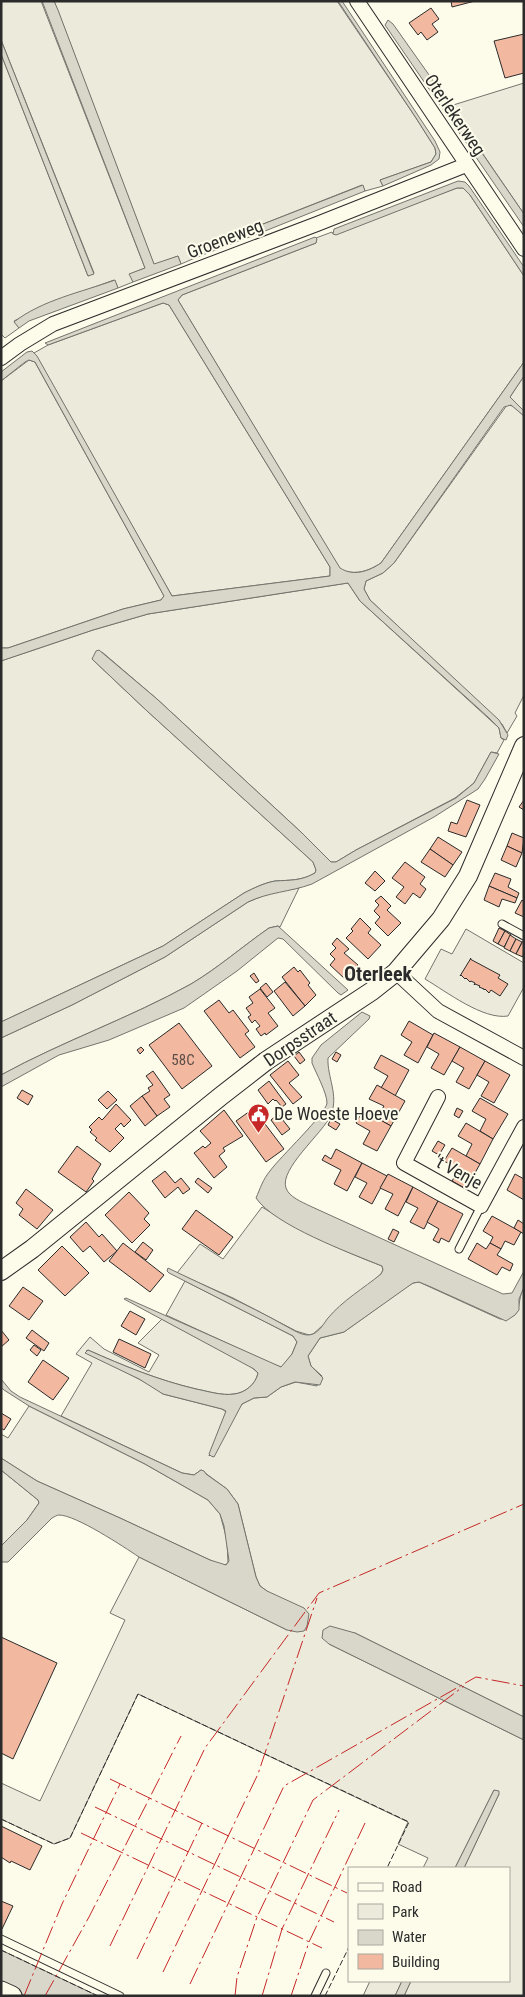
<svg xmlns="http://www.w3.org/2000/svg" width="525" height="1997" font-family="'Roboto Condensed',sans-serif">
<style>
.green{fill:#ecebdb;stroke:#74746e}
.water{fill:#d8d7c9;stroke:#74746e}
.building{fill:#f2b8a0;stroke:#2b2b2b}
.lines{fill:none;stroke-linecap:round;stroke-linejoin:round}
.service-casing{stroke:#2b2b2b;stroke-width:9}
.minor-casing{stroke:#2b2b2b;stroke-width:16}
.tertiary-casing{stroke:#2b2b2b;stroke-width:20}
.secondary-casing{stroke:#2b2b2b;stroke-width:21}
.service{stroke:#fdfbea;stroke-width:7}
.minor{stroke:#fdfbea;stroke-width:14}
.tertiary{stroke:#fdfbea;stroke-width:18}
.secondary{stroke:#fdfbea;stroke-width:19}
.fence{stroke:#2b2b2b;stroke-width:1;stroke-dasharray:6 2.5;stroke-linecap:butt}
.power{stroke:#c62828;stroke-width:1;stroke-dasharray:18 4 2.5 4;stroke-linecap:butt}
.labels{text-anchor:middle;stroke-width:4;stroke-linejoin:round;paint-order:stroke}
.number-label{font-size:15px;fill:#5d4e48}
.street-label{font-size:18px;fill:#2b2b2b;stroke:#fdfbea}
.poi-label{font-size:18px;fill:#2b2b2b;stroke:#fdfbea;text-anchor:start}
.quarter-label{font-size:20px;font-weight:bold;fill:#2b2b2b;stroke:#fdfbea}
</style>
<rect width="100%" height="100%" fill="#fdfbea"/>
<g class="green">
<polygon points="1,1 41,1 145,268 130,274 133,282 118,288 114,280 50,303 14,321 19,328 5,338 1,334 1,54 88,276 94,273 1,40"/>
<polygon points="54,1 337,1 416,118 435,148 436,154 431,162 380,180 383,186 365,191 362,185 253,228 255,235 241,240 238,233 192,250 195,258 181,264 178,256 154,265"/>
<polygon points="524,83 524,214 450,106"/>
<path d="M 457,188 L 463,188 L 470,195 L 524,276 L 524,362 L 381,563 C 369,571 354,576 340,569 L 178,300 L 182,295 L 316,243 L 316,238 L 332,232 L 333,234 Z"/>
<polygon points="163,303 169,305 330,567 330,576 172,596 34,353 48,345"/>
<polygon points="29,360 35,362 36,364 164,596 161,600 123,609 8,648 1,648 1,381"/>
<polygon points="524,376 524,411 510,397"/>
<polygon points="507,405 513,406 524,416 524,695 515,713 517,716 507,733 502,724 370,600 364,589 366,581 383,573 394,563"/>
<path d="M 348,583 L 360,601 L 499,728 L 501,738 L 504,740 L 497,753 L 491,752 L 474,783 L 455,798 L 356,850 L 336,862 L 331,862 L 302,833 L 157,699 L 102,652 L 92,659 L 146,710 L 313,862 L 316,870 L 315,873 C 301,881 290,880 275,881 C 264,883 254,888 244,893 L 163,946 L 1,1022 L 1,661 L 93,630 L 148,614 Z"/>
<path d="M 299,888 L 280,927 L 278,926 L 269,928 C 243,946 218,968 191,984 C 130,1018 63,1041 1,1075 L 1,1038 L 72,1005 L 165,957 L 248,902 L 270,893 Z"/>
<path d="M 466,929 L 524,963 L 524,987 L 508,1016 C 483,1020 447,992 425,979 L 441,949 L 452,954 Z"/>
<path d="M 262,1207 C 299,1231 340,1250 382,1266 L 383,1270 L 381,1274 L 313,1334 L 309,1335 L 296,1331 L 233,1298 L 177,1273 L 200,1244 L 223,1259 Z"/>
<polygon points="185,1281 293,1336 297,1342 292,1354 283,1366 281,1367 268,1362 166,1315"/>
<path d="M 419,1282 L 500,1319 C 525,1318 515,1304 524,1287 L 524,1717 L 355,1633 L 329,1644 L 524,1740 L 524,1996 L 404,1996 L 411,1981 L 509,1981 L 509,1868 L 464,1868 L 499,1794 L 494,1790 L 455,1868 L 423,1868 L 428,1858 L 398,1844 L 408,1822 L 138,1694 L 70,1838 L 54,1844 L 1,1819 L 1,1783 L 40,1801 L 125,1620 L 110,1613 L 139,1557 L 287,1630 L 267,1591 L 260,1586 L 256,1577 L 238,1504 L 227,1489 L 201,1470 L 194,1475 L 182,1473 L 61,1416 L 92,1363 L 76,1354 L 90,1337 L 104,1349 L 149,1372 L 159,1355 L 138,1343 L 162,1319 L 249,1365 L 258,1373 C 256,1384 245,1393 234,1394 C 222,1396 207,1391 196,1389 C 158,1380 124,1366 88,1350 L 86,1351 L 150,1385 L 163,1394 L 222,1409 L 226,1412 L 209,1456 L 242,1404 L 254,1398 L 267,1397 L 281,1387 L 296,1382 L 317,1386 L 322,1376 L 311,1366 L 308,1356 L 320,1338 L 344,1332 L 405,1288 L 413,1283 Z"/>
<polygon points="29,1406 145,1464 208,1500 220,1514 227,1540 228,1563 223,1566 210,1560 120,1518 37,1481 1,1458 1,1434 8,1438"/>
<polygon points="1,1470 38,1500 39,1503 27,1520 1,1546"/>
<polygon points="370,1981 402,1981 395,1996 363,1996"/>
</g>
<g class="water">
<polygon points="42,1 54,1 58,10 154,264 178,256 181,264 133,282 129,274 145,268"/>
<polygon points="338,1 342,1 435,141 440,152 439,159 431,165 383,186 380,180 431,162 436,154 435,148 416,118"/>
<polygon points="388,20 393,24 456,113 462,124 524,214 524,227 385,25"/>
<polygon points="1,40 94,274 88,276 1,54"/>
<polygon points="458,181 465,182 469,186 524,267 524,276 470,195 463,188 457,188 336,235 333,234 334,229"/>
<polygon points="363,185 365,191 255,235 253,228"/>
<polygon points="238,233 241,240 195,258 192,250"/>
<path d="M 315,237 L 317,239 L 316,243 L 182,295 L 178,300 L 340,568 C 354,577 369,571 381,563 L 524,362 L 524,376 L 510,397 L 524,411 L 524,416 L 511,405 L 504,407 L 394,563 L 383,573 L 366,581 L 364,589 L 370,600 L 499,720 L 508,735 L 506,740 L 501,738 L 499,728 L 489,718 L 360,601 L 348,583 L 148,614 L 93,630 L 1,661 L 1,648 L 8,648 L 123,609 L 161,600 L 164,596 L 35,362 L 29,360 L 25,362 L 1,381 L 1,372 L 27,352 L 32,351 L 37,356 L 172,596 L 330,576 L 330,567 L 169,305 L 163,303 L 48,345 L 45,343 Z"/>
<path d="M 115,280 L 118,288 L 29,321 L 19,328 L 14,322 C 42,300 82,292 115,280 Z"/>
<path d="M 99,650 L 157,699 L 302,833 L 331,862 L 336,862 L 356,850 L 456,798 L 474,783 L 491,752 L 499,754 L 485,779 L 478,789 L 434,817 L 312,884 C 290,892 269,892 248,902 L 165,957 L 72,1005 L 1,1038 L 1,1022 L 163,946 L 244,893 C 254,888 264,883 275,881 C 290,880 301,881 315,873 L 316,870 L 313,862 L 146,710 L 92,659 L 96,651 Z"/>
<path d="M 278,926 L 348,990 L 341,995 L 338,993 L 283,939 L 278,938 L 237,971 L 184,1008 L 109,1040 L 59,1055 L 1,1087 L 1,1075 C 63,1041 130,1018 191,984 C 218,968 243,946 269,928 Z"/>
<path d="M 362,1012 L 370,1016 L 369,1019 L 328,1058 C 327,1077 339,1095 331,1115 C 323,1133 279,1169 286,1188 C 289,1197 302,1202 310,1206 L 503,1294 L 512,1293 L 524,1271 L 524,1287 L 519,1299 L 519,1310 L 515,1315 L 506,1321 L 431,1287 L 419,1282 L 413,1283 L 344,1332 L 320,1338 L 308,1356 L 311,1366 L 323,1378 L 320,1385 L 295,1382 L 281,1387 L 267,1397 L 254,1398 L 242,1404 L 214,1457 L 211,1456 L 209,1454 L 226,1411 L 222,1409 L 163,1394 L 139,1379 L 85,1353 L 88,1350 C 124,1366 158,1380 196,1389 C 207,1391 222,1396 234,1394 C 245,1393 256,1384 258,1373 L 254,1369 L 124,1299 L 126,1298 L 281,1367 L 292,1354 L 297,1342 L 293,1336 L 169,1273 L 167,1271 L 168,1268 C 207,1287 247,1304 284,1325 C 292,1329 304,1338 313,1334 C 320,1331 324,1323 328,1318 C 342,1301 364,1288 381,1274 L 383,1270 L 382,1266 C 350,1253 274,1225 256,1198 C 260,1189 263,1179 270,1171 C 279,1158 326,1114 327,1103 C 327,1093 316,1073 312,1063 L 312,1058 L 321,1045 Z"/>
<path d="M 1,1379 L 11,1391 L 20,1397 L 182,1473 L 194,1475 L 201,1470 L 204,1471 L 206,1474 L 227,1489 L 238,1504 L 256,1577 L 260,1586 L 267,1591 L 304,1608 L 309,1614 L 307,1626 L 304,1631 L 297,1632 L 287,1630 L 139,1557 C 124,1547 76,1515 59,1515 C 57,1515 54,1517 52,1518 L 8,1562 L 1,1562 L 1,1546 L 27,1520 L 39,1503 L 38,1500 L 1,1470 L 1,1458 L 37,1481 L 120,1518 L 210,1560 L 226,1565 L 229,1561 L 224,1526 L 220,1514 L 208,1500 L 145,1464 L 29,1406 L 4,1390 L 1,1387 Z"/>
<polygon points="330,1626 355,1633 524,1717 524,1740 329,1644 322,1638 323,1630"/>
<polygon points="494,1790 499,1791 499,1794 464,1868 455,1868"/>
<polygon points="1,1950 98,1996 26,1996 1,1984"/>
<polygon points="402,1981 411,1981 404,1996 395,1996"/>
</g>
<g class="building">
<polygon points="451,1 475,1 452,7"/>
<polygon points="431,8 439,19 432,24 438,32 427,40 421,32 418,35 409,23"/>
<polygon points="524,34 524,73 505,78 494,41"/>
<polygon points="467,800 480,805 466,837 448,831 451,822 457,824"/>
<polygon points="524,800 524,810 519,807"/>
<polygon points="512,833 524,838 522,853 507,846"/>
<polygon points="438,837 462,852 453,865 430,849"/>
<polygon points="507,846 522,853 516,867 501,860"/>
<polygon points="430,849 453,865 445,877 421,862"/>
<polygon points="405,862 425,877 420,884 426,889 420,898 413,893 405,904 396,897 404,887 392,878"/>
<polygon points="375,871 385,881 375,891 365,883"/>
<polygon points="495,873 511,879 508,887 519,893 517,898 489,886"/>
<polygon points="489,886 517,898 515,903 502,899 499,907 484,900"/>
<polygon points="381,896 391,906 387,910 401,923 388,936 375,923 380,917 374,911 379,905 375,901"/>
<polygon points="522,900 524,902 524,917 515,913"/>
<polygon points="360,918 371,929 368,933 381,945 368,959 346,938 353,931 351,929"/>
<polygon points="499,928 505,931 498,944 493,941"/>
<polygon points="505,931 511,935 504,947 498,944"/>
<polygon points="510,935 516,939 510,951 504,948"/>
<polygon points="337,938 349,949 344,953 358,965 345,979 330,965 335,959 330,954 336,948 332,944"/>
<polygon points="516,939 522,942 516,954 510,951"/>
<polygon points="523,941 524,942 523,957 516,954"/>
<polygon points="471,958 470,959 500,975 498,978 508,984 500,996 491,990 489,993 485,989 484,990 484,989 479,987 480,986 475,984 474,985 475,983 471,981 470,982 466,978 465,979 461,975 460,976"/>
<polygon points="294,967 298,972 300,970 310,983 308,985 316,995 305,1006 282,977"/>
<polygon points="254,973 259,981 256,983 250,976"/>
<polygon points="285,982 305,1006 293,1016 274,991"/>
<polygon points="266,983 273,992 267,997 260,988"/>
<polygon points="260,989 275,1008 268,1013 278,1026 266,1035 265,1033 261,1036 256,1029 260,1026 255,1020 252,1023 248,1017 251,1015 246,1008 253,1003 249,997"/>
<polygon points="219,1000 229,1013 233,1010 249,1031 245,1034 255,1047 240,1058 204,1011"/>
<polygon points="409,1021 433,1035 418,1063 404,1055 412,1042 401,1035"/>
<polygon points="179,1023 212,1066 182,1089 149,1045"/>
<polygon points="434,1033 460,1047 444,1075 431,1068 439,1054 427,1047"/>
<polygon points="141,1047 144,1050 140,1054 137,1050"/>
<polygon points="460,1047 485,1061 469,1089 456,1082 464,1068 452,1061"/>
<polygon points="299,1052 305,1060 300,1064 294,1056"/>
<polygon points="336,1052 341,1055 337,1062 332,1059"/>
<polygon points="381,1055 409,1070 395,1096 381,1088 388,1076 374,1068"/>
<polygon points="288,1061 299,1075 289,1083 302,1097 293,1104 270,1075"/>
<polygon points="485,1061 510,1075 494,1103 481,1096 489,1082 477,1075"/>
<polygon points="153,1071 170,1095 164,1099 170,1107 157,1116 142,1096 150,1091 148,1088 153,1085 146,1076"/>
<polygon points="269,1081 286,1104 282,1107 276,1100 275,1101 273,1099 268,1104 258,1090"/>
<polygon points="377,1085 405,1101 391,1126 377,1118 384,1106 369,1099"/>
<polygon points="22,1090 33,1096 28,1105 17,1098"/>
<polygon points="108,1091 117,1100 107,1109 98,1100"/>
<polygon points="142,1096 157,1116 145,1126 130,1106"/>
<polygon points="480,1098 508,1114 493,1139 480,1131 486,1119 472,1111"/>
<polygon points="116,1104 131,1120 124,1127 121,1123 115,1129 124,1138 110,1152 95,1140 97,1138 90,1132 92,1130 89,1127 99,1117 102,1120 104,1118"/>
<polygon points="457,1108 463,1111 459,1118 454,1115"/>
<polygon points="224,1110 243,1136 223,1148 225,1151 219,1156 227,1167 214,1178 194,1153 203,1146 205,1148 211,1143 200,1131"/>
<polygon points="363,1110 391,1126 377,1151 363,1144 370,1131 356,1123"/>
<polygon points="250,1111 259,1123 262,1120 284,1149 266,1162 236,1121"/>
<polygon points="278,1114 290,1129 282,1135 271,1120"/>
<polygon points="331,1119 340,1124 336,1130 328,1125"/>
<polygon points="466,1123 493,1139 480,1164 466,1156 472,1144 458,1136"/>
<polygon points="438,1141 445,1145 439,1155 432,1151"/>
<polygon points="77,1146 101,1164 92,1179 94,1181 86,1192 58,1172"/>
<polygon points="452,1148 480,1164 466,1189 452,1181 459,1169 444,1161"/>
<polygon points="336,1149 362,1163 347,1191 334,1184 341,1170 322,1160 325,1155 331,1159"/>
<polygon points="362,1163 387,1176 372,1204 359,1197 367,1183 355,1177"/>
<polygon points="165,1171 175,1183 181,1178 190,1189 183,1194 178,1187 165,1198 152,1181"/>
<polygon points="388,1174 413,1187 398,1216 385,1209 393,1194 380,1188"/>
<polygon points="515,1174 524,1179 524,1200 507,1190"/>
<polygon points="198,1178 212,1188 208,1193 195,1182"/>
<polygon points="413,1187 438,1201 424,1229 410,1222 418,1208 406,1202"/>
<polygon points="26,1189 53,1210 37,1229 19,1215 23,1209 16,1203"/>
<polygon points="129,1192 149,1213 144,1219 150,1225 132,1243 105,1215"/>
<polygon points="438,1201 463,1214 449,1242 441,1238 439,1243 433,1240 439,1229 427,1222"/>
<polygon points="196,1210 233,1237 219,1255 182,1229"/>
<polygon points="492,1216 521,1232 514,1245 505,1241 501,1249 490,1243 493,1237 483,1231"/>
<polygon points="518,1220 524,1224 524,1234 514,1228"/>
<polygon points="86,1222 99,1237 102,1234 117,1251 104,1262 90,1246 83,1252 70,1237"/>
<polygon points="393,1229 399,1232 394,1242 388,1239"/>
<polygon points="143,1242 153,1250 146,1260 135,1252"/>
<polygon points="123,1243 164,1275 150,1292 109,1261"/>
<polygon points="477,1243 486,1249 490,1243 501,1249 497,1255 513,1264 510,1271 502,1267 497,1275 468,1259"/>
<polygon points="62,1246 89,1273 65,1296 38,1270"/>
<polygon points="23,1287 43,1301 29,1320 9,1306"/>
<polygon points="130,1311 145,1319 136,1335 121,1326"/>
<polygon points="1,1330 9,1340 1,1347"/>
<polygon points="32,1330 49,1343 44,1351 26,1338"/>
<polygon points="119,1339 151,1354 145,1368 113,1352"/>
<polygon points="34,1345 41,1350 37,1356 30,1350"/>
<polygon points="43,1360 69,1378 53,1400 28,1382"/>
<polygon points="1,1413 11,1419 4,1430 1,1428"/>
<polygon points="1,1637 57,1663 13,1759 1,1753"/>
<polygon points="1,1826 42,1846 30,1870 11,1861 10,1863 1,1857"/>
<polygon points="1,1901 13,1906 2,1929 1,1929"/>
</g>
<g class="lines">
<defs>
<g id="service">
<polyline points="502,924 524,936"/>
<polyline points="459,1249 481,1206"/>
<polyline points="1,1939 120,1996"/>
<polyline points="315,1996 326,1973"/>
</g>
<g id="minor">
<polyline points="357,1 524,249"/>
<polyline points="1,358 20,344 53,324 317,224 466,165"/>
<polyline points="396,972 438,1011 524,1058"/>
<polyline points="438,1097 404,1163 481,1206 524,1127"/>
</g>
<polyline id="tertiary" points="1,1271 32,1249 221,1096 266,1061 372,991 396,972 441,919 468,876 524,746"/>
<polyline id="secondary" points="1,1991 12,1996"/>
</defs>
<use href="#service" class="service-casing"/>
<use href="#minor" class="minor-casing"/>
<use href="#tertiary" class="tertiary-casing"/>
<use href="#secondary" class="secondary-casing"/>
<use href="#service" class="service"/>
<use href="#minor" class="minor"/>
<use href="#tertiary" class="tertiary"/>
<use href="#secondary" class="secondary"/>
<g class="fence">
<polyline points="1,1819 54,1844 70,1838 138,1694 409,1822 387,1868"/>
<polyline points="1,1950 98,1996"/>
<polyline points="325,1996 349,1947"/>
</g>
<g class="power">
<polyline points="110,1779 347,1893"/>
<polyline points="95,1807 334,1922"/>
<polyline points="81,1833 322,1948"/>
<polyline points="110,1946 205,1748 319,1593 524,1504"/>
<polyline points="137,1959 202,1823"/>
<polyline points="163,1972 258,1774 317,1598"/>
<polyline points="190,1984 284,1786 476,1677 524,1686"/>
<polyline points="24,1996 62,1904 120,1784"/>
<polyline points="45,1996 89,1917 181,1736"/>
<polyline points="235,1996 237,1977 257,1917 313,1800 464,1686"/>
<polyline points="262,1996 282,1929 339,1810"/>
<polyline points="291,1996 309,1942 365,1823"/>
</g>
</g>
<defs>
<symbol id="civic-pin" viewBox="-11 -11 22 30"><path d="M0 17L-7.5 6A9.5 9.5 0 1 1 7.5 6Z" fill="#c62828" stroke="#fdfbea"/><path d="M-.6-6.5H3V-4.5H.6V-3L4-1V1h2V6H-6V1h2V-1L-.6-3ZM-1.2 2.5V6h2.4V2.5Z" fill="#fff"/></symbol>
</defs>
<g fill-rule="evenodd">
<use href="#civic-pin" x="246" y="1102" width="25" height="34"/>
</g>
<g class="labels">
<g class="number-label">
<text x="183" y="1065">58C</text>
</g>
<g class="street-label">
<text transform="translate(455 115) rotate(56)" y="6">Oterlekerweg</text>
<text transform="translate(225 239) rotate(-21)" y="6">Groeneweg</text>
<text transform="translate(300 1039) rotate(-34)" y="6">Dorpsstraat</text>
<text transform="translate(458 1172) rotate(29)" y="6">'t Venje</text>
</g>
<g class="poi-label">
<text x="274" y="1120">De Woeste Hoeve</text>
</g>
<g class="quarter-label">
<text x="378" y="981">Oterleek</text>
</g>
</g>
<rect width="525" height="1997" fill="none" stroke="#2b2b2b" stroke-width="5"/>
<rect x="348" y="1867" width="162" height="115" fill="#fdfbea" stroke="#a9a89e"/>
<rect x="358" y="1883" width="25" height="8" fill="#fdfbea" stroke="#a9a89e"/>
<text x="392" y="1892" font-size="15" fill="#2b2b2b">Road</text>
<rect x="358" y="1904" width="25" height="15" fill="#ecebdb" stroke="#a9a89e"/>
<text x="392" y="1917" font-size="15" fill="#2b2b2b">Park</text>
<rect x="358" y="1930" width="25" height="15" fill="#d8d7c9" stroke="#a9a89e"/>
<text x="392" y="1942" font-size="15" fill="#2b2b2b">Water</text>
<rect x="358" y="1954" width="25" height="15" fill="#f2b8a0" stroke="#a9a89e"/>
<text x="392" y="1967" font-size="15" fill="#2b2b2b">Building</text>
</svg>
